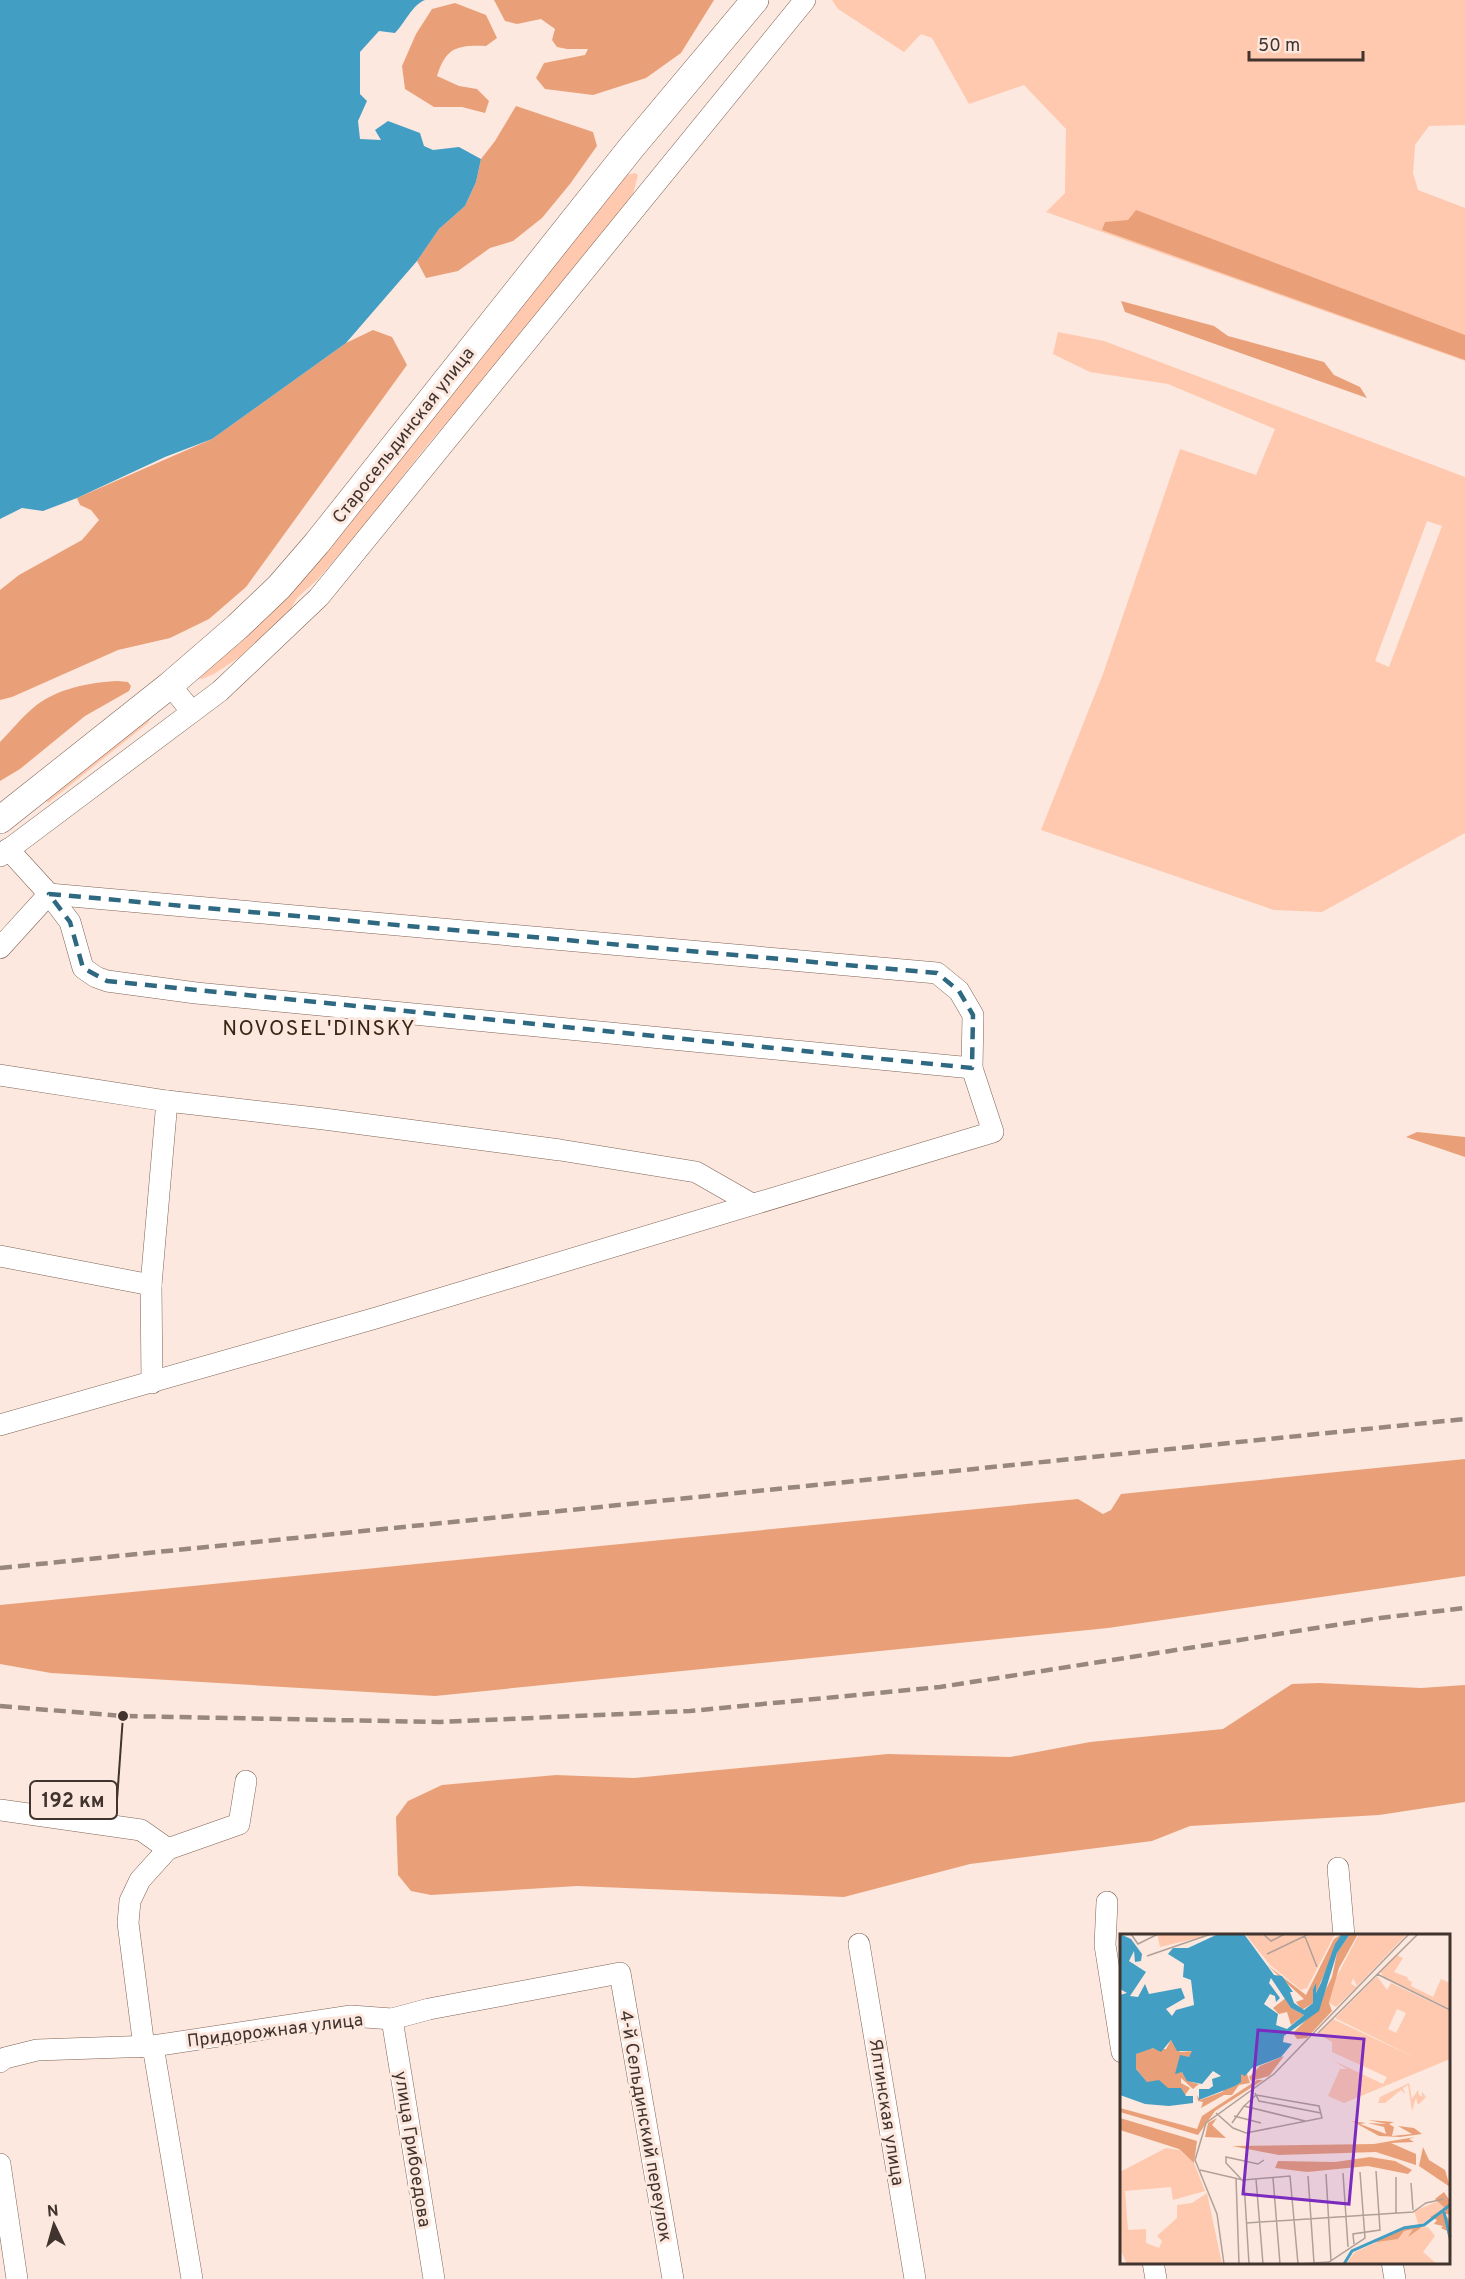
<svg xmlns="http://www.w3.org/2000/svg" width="1465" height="2279" font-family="Overpass,sans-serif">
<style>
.green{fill:#fec9ae;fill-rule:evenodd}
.forest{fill:#e9a079}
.water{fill:#439ec4}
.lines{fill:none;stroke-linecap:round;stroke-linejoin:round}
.minor-casing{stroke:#7f6355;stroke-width:22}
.major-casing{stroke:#7f6355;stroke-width:28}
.minor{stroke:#fff;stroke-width:21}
.major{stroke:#fff;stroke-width:27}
.rail{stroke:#97877f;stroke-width:4.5;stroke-dasharray:12 6;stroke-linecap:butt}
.marked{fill:none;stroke:#2e6881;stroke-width:4.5;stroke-dasharray:12 8;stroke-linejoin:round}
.labels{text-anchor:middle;stroke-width:6;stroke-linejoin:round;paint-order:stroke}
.street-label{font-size:18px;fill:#41342e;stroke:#fce8de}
.quarter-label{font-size:21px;letter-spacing:1.5px;fill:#3b2316;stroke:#fce8de}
.inset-river{fill:none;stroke:#439ec4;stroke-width:3}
.inset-road{fill:none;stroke:#b1a098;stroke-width:1.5}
.view{fill:#7b2cbf;fill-opacity:0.15;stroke:#7b2cbf;stroke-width:3}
.inset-edge{fill:none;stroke:#41342e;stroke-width:3}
.leader{fill:none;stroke:#41342e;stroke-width:2}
.callout-dot{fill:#41342e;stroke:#fce8de;stroke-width:2}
.callout{fill:#fce8de;stroke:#41342e;stroke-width:2}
.callout-label{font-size:20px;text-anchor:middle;font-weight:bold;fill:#41342e}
</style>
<rect width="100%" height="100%" fill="#fce8de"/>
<g class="green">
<polygon points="832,0 1465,0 1465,125 1429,126 1415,145 1413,173 1418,190 1465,208 1465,361 1046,212 1065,193 1066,129 1024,85 969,104 932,38 921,34 904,52 838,9"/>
<polygon points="635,173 638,175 633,194 483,381 428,444 359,532 317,580 297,598 285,619 247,652 214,674 202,679 198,678 617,183 627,175"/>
<path d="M 1058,332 L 1104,341 L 1465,477 L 1465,833 L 1322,912 L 1274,910 L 1041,830 L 1103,674 L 1180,449 L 1256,475 L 1275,429 L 1168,384 L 1090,372 L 1053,354 ZM 1427,521 L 1442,526 L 1389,667 L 1375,661 Z"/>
<polygon points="154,713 148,723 48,803 41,793"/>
</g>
<g class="forest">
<polygon points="494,0 714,0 681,53 646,78 593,95 545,89 536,78 544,63 585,55 588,49 567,49 557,47 552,40 555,29 541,19 517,24 505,21"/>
<path d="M 455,3 L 486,15 L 497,38 L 486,46 C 456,45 446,48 437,76 L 459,86 L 477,89 L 489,101 L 485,113 L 462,107 L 434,107 L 405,89 L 402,66 L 416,34 L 432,9 Z"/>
<polygon points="516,106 593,132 597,146 570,184 542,218 513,241 490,248 458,271 426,278 417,261 439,229 465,206 476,182 481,159 495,141"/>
<polygon points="1136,210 1465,335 1465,360 1102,230 1105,222 1128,220"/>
<polygon points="1121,301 1214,326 1228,336 1324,362 1334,375 1360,387 1367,398 1125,312"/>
<polygon points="373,330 392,337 407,365 246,587 209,619 170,638 118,650 12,697 0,700 0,590 19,575 82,540 99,520 91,510 80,505 77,498 212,439 346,343"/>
<path d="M 118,681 L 128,682 L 131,686 L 129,691 L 85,716 L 20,769 L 0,781 L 0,742 C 11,731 21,718 33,708 C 55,689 90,682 118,681 Z"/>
<polygon points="1417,1132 1465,1137 1465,1157 1406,1137"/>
<polygon points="1465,1459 1465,1576 1108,1628 435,1696 51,1673 0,1664 0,1605 1078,1499 1103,1514 1111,1510 1121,1494"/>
<polygon points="1319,1683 1421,1688 1465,1685 1465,1802 1379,1815 1190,1826 1152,1841 970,1864 844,1897 577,1886 431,1895 411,1891 398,1875 396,1817 408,1801 442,1785 556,1775 634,1778 888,1754 1010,1757 1090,1742 1223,1729 1292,1684"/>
</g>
<path class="water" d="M 0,0 L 425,0 C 412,5 405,23 395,33 L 379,31 L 360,52 L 360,94 L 367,101 L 358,121 L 360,139 L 381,140 L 375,130 L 388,121 L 420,133 L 424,146 L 433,150 L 459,147 L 481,159 L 476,182 L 465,206 L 439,229 L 417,261 L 346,343 L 212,439 L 165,457 L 77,498 L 43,511 L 22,508 L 0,519 Z"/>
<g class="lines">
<defs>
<g id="minor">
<polyline points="170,685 192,712"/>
<polyline points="8,849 49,894 70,922 83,968 96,977 107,981 196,993 972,1068"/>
<polyline points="0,856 220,691 319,597 805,0"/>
<polyline points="0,948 49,894"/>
<polyline points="0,1075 167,1101 324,1119 560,1150 696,1172 752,1204"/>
<polyline points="0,1256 151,1285"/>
<polyline points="152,1383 151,1285 167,1101"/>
<polyline points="0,1425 376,1318 993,1132 972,1068 973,1015 959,991 937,973 49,894"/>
<polyline points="0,1810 141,1830 168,1849 239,1824 246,1781"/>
<polyline points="1338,1868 1344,1936"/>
<polyline points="1107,1902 1105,1945 1122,2052"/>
<polyline points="859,1944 915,2279"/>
<polyline points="392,2019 434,2279"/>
<polyline points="153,2046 192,2279"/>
<polyline points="144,2047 128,1923 130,1901 140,1880 168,1849"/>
<polyline points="0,2062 5,2058 37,2050 153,2046 351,2016 392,2019 429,2009 620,1973 673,2279"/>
<polyline points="0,2164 17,2279"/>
<polyline points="1153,2262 1156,2279"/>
<polyline points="1392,2262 1395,2279"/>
</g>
<polyline id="major" points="0,820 170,685 237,627 279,587 317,543 631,148 755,0"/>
</defs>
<use href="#minor" class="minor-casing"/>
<use href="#major" class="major-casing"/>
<use href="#minor" class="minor"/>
<use href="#major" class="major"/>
<g class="rail">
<polyline points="0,1568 1465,1419"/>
<polyline points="0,1706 123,1716 440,1722 690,1711 940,1687 1380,1618 1465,1608"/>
</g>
</g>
<path class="marked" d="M 49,894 L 937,973 L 959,991 L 973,1015 L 972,1068 L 107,981 L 83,968 L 70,922 Z"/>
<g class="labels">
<g class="street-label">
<text transform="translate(403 435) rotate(-52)" y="6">Старосельдинская улица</text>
<text transform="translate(275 2030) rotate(-7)" y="6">Придорожная улица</text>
<text transform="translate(887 2112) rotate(81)" y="6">Ялтинская улица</text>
<text transform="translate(646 2126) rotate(80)" y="6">4-й Сельдинский переулок</text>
<text transform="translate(413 2149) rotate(81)" y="6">улица Грибоедова</text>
</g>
<g class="quarter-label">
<text x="319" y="1035">NOVOSEL'DINSKY</text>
</g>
</g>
<g transform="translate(1120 1934)">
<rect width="330" height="330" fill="#fce8de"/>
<path d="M 37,0 L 95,0 L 40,13 ZM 125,0 L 215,0 L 187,54 L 181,56 L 150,31 ZM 239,0 L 287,0 L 237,52 L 233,44 L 231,50 L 237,53 L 216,73 L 209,69 L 216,44 ZM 277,21 L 283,24 L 274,38 L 287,43 L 289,46 L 284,44 L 292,48 L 291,52 L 313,63 L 321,45 L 330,49 L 330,75 L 264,43 L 260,38 ZM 257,42 L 267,56 L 271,49 L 330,77 L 330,125 L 224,169 L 208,162 L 220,135 L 227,135 L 212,126 L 263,150 L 267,143 L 212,118 L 212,108 L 198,100 L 213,85 L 300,126 L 215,84 ZM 277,75 L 286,79 L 276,99 L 268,95 ZM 289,149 L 292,165 L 298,156 L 299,161 L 302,163 L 302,158 L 306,163 L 298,171 L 296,164 L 292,177 L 288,151 L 283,154 L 285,160 L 281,156 L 265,169 L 258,169 L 260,163 ZM 46,214 L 59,216 L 74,229 L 85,257 L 53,266 L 51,253 L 5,257 L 8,296 L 26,295 L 26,309 L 39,314 L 42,307 L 37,302 L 57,284 L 57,271 L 72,269 L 87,259 L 102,330 L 7,330 L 0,315 L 0,238 ZM 321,266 L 325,273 L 299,292 L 294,277 ZM 308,293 L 315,302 L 303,318 L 317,330 L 226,330 L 235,318 L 286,295 Z" fill="#fec9ae" fill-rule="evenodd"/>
<path d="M 222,0 L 196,59 L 196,50 L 193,55 L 193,69 L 182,76 L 176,68 L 184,65 L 147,31 L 186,61 L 214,5 ZM 230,0 L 238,0 L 219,34 L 209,69 L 212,77 L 187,104 L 177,105 L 173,99 L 195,77 L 212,43 L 217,19 ZM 167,63 L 171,74 L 184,81 L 171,91 L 167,78 L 159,80 L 153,74 ZM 51,106 L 60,118 L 73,117 L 62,138 L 71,148 L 79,150 L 73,155 L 61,144 L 61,149 L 70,154 L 65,161 L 27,148 L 16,135 L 16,120 L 29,114 L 46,115 ZM 164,122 L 149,142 L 131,147 L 129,143 L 140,132 ZM 121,140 L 127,140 L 130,149 L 119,151 L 112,161 L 104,161 L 81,174 L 83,168 L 78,167 L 77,161 L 80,166 L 102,158 ZM 137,146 L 143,146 L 95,177 L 78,201 L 0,178 L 0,174 L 77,195 L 82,182 ZM 0,184 L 77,207 L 74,229 L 59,215 L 0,196 ZM 97,184 L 92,191 L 106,204 L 85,203 L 88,189 ZM 248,186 L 274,188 L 269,190 L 274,193 L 272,202 L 292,200 L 278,192 L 294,194 L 302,200 L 280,203 L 259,202 L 232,187 L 246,189 L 240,190 L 266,200 L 264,193 L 248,189 L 267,190 ZM 295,203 L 289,205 L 294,208 L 271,209 L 296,220 L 296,231 L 256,218 L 159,221 L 112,212 L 254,210 ZM 303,213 L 309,226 L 325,236 L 330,253 L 299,232 ZM 250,223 L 275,227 L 292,236 L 288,240 L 248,232 L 187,238 L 155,234 L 158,227 L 215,228 ZM 324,258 L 330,267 L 330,281 L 324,279 L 330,287 L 330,312 L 327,297 L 321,294 L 323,292 L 314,290 L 317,286 L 310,283 L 325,274 L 315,265 ZM 313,285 L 288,303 L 293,295 L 284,297 L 278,305 L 250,309 L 285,292 L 304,291 Z" fill="#e9a079"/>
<path d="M 0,0 L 11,5 L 22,20 L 21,27 L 15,28 L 14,17 L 9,27 L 26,38 L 10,62 L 18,63 L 25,50 L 29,60 L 61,54 L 65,64 L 46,75 L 52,82 L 56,76 L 74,71 L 71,46 L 63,43 L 64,30 L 48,20 L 53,14 L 68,14 L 96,1 L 124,0 L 154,41 L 162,42 L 173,58 L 170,58 L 174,69 L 184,76 L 193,69 L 193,55 L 196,49 L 196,59 L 201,49 L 215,10 L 222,0 L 230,0 L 217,19 L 199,77 L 164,102 L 163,108 L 172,110 L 161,123 L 132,134 L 125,142 L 121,140 L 121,148 L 115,152 L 79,166 L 79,155 L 89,155 L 93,152 L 92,145 L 101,142 L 93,137 L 82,150 L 67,147 L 62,138 L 55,140 L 60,121 L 69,123 L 72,117 L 57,117 L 51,106 L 41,118 L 33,114 L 16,120 L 16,135 L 27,148 L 39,146 L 48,154 L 61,154 L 66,162 L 73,162 L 73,169 L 49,172 L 25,170 L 0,161 L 0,61 L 7,59 L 0,55 ZM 151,44 L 171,74 L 184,81 L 167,95 L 156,91 L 158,80 L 144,70 L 150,60 L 155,62 L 156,68 L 160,64 L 149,49 Z" fill="#439ec4" fill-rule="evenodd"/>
<path class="inset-river" d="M 324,278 L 330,303M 224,330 L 232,317 L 284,294 L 304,291 L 330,271"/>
<path class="inset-road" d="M 11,0 L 18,10 L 38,0M 143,0 L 151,7 L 165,0M 184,0 L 197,33M 147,20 L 189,0M 27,22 L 91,0M 257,40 L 330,76M 198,99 L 298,0M 135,159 L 139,167 L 201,179M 136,161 L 124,172 L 185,187M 96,179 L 113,194 L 126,199 L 202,184 L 199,172 L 136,161M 114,182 L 141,189M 112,189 L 124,172M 80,236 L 123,246 L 170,242 L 178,330M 223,239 L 228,313M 206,240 L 211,327M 188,242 L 194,329M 276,243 L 276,280M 116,244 L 119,330M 153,244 L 160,330M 136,245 L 143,330M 291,249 L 293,276M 126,289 L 293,278 L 306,269 L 324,265M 234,310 L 233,300 L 260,296 L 256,237M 104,330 L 97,280 L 75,226 L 86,189 L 154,140 L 289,0M 129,330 L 124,248 L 106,229 L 106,223 L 138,230 L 144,226M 178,330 L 209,328 L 245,304 L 240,238"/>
<path class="view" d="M 138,96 L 244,105 L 229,270 L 123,260 Z"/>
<rect width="330" height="330" class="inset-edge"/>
</g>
<path class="leader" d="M123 1716L117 1800"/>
<circle class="callout-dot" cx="123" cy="1716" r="6"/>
<rect class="callout" x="30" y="1781" width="87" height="38" rx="6"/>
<g class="callout-label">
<text x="73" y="1807">192 км</text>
</g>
<g transform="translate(54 2225) rotate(355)" stroke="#fce8de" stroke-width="4.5" paint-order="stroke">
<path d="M0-4.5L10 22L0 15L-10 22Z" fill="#41342e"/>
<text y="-9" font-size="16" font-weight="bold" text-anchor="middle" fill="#41342e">N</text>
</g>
<path d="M1249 51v9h114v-9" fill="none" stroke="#41342e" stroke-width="3"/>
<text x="1258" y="51" font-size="18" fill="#41342e" stroke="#fce8de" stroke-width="4.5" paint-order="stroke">50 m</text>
</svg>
